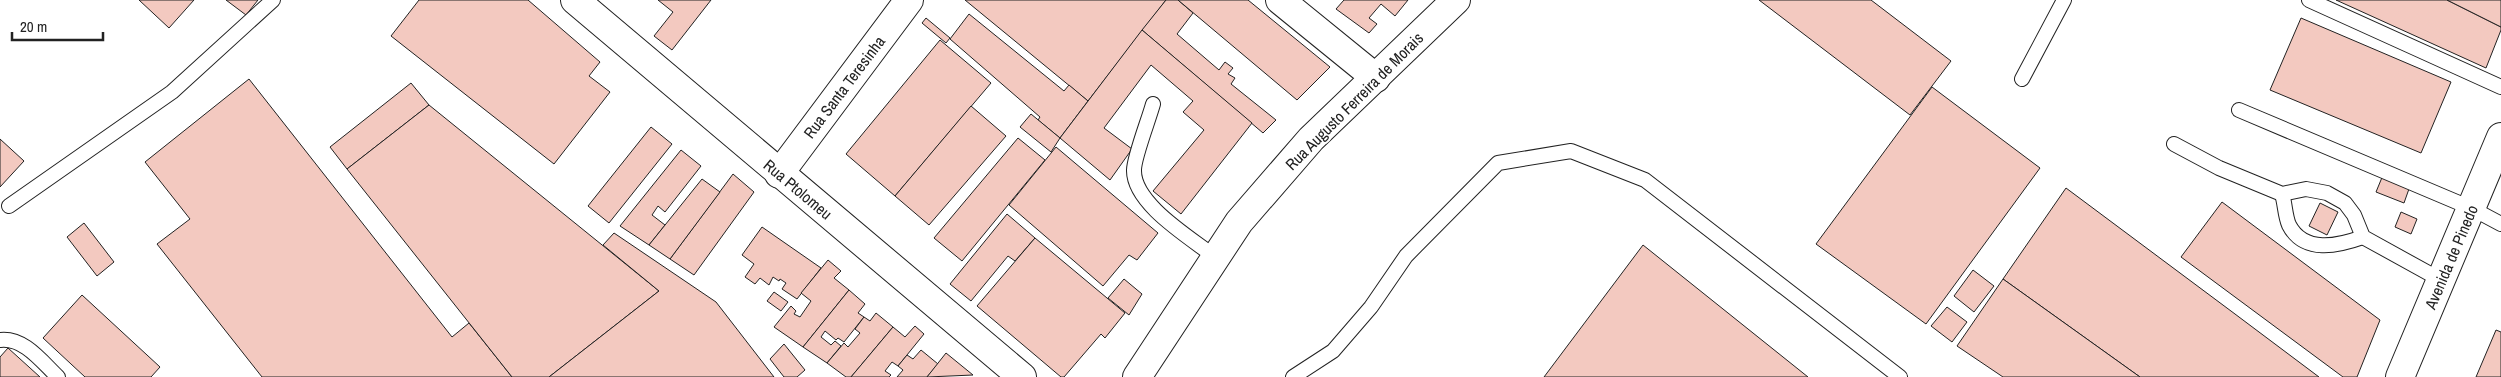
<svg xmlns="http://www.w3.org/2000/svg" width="2501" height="377" font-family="'Archivo Narrow',sans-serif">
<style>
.building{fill:#f3c9c0;stroke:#222}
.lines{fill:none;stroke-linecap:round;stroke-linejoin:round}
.lane-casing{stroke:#222;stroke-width:16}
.street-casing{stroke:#222;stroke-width:30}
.secondary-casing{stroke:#222;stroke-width:30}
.lane{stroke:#fff;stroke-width:14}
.street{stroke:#fff;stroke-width:28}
.secondary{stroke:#fff;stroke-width:28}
.labels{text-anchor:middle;stroke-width:4;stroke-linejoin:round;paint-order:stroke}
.street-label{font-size:16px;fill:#222;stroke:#fff}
</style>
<rect width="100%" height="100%" fill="#fff"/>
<g class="building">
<polygon points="139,0 194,0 169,28"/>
<polygon points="226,0 258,0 246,15"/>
<polygon points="419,0 528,0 600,62 589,76 610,92 554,164 391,36"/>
<polygon points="658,0 711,0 672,50 654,36 673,12"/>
<polygon points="965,0 1166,0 1088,101"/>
<polygon points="1166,0 1178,0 1193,13 1177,34 1219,70 1225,62 1233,68 1228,74 1235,78 1231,84 1276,120 1263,133 1142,30"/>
<polygon points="1178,0 1248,0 1330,67 1297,100"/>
<polygon points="1344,0 1408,0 1395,16 1381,4 1369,18 1377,24 1369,33 1336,9"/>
<polygon points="1759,0 1871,0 1951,61 1910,115"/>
<polygon points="2336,0 2447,0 2501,27 2501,30 2486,68"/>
<polygon points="2447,0 2501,0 2501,27"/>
<polygon points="969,14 1064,91 1069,85 1088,101 1060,138 1038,120 1040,117 950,39"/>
<polygon points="926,18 950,38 946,43 922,23"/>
<polygon points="2301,18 2451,82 2421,153 2270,90"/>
<polygon points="1142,30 1252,123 1181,214 1153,191 1204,130 1183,112 1193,101 1151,65 1104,128 1132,149 1110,180 1060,138"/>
<polygon points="940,40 991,83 895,196 846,154"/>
<polygon points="249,79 452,337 469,323 512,377 262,377 157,244 190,219 145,162"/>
<polygon points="411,83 429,105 347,169 330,147"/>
<polygon points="1932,87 2040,168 1926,324 1816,244"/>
<polygon points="429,105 659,291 549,377 512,377 347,169"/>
<polygon points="971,106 1006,136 929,225 895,196"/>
<polygon points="1031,114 1060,138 1051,152 1020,127"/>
<polygon points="651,127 672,144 609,223 588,206"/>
<polygon points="1018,138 1045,160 962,261 934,238"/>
<polygon points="0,139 24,161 0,187"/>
<polygon points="1056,147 1158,233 1137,260 1129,255 1103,286 1009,205"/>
<polygon points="681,150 701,166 665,212 658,206 652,215 665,225 649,245 620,226"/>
<polygon points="733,174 754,192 694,275 670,259"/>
<polygon points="2383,175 2410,186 2404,203 2376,192"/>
<polygon points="702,179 720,192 670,259 649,245"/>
<polygon points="2066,188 2235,314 2319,377 2140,377 2003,279"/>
<polygon points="2222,202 2380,320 2357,377 2343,377 2181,257"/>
<polygon points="2320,203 2338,212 2327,235 2309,226"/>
<polygon points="2401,212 2417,219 2411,234 2395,227"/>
<polygon points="1007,214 1035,238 1015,261 1008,256 971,301 950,284"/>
<polygon points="84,223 114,262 97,276 67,237"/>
<polygon points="762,227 821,268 797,299 782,289 786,283 780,279 779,281 773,277 769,285 760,278 755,284 745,277 754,264 742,255"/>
<polygon points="614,233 716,302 774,377 549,377 659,291 603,245"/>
<polygon points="1035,238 1125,313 1105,338 1101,334 1064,377 1061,377 977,306"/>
<polygon points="1643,245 1808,377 1544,377"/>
<polygon points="828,260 841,271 834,278 849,290 803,347 774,327 791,306 796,311 794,314 800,317 811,301 801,293"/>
<polygon points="1973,270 1994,286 1974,312 1954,296"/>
<polygon points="1124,279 1142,294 1129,315 1108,298"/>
<polygon points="2003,279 2140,377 2003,377 1957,346"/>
<polygon points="849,290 865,304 858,313 864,317 844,342 838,338 836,340 825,331 821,337 831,345 835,341 841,346 827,363 803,347"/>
<polygon points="774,292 788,302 781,311 767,301"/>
<polygon points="82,295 160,367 151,377 85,377 43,338"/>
<polygon points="1947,307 1967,322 1952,342 1931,326"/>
<polygon points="876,313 893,327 851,377 846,377 827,363 844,343 848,347 860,333 855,329 864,317 870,321"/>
<polygon points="915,326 924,334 898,366 892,362 885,371 891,375 889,377 851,377 893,327 905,337"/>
<polygon points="2496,330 2501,332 2501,377 2476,377"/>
<polygon points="784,344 805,370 797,377 784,377 770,359"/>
<polygon points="8,348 40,377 0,377 0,357"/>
<polygon points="921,350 938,364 927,377 897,377 903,370 898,366 907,355 913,359"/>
<polygon points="946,353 973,375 927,377"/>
</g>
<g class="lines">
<defs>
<g id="lane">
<polyline points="2309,0 2501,87"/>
<polyline points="2022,79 2064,0"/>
<path d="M 1153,104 C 1149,119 1134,157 1134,170 C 1133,204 1191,238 1215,257"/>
<polyline points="2239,110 2471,208 2501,224"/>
<polyline points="2174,144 2219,168 2282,194 2306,189 2327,193 2345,203 2354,215 2363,237 2441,280"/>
<path d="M 2282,194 C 2285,203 2285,216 2289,225 C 2304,254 2338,246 2363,237"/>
<polyline points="9,206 172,92 273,0"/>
<path d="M 0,340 C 24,337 42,362 58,377"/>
<polyline points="1293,377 1333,351 1371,307 1406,256 1498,163 1571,151 1645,180 1900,377"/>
</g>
<g id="street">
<polyline points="575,0 1022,377"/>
<polyline points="1280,0 1376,78"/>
<polyline points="779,174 909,0"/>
<polyline points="1137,377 1239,222 1311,139 1456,0"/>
</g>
<polyline id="secondary" points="2400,377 2501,137"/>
</defs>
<use href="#lane" class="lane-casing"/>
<use href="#street" class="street-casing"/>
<use href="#secondary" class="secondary-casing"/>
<use href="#lane" class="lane"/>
<use href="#street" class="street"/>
<use href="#secondary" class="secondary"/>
</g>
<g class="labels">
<g class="street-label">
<text transform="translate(844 87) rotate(-53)" y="6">Rua Santa Teresinha</text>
<text transform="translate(1354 101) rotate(-45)" y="6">Rua Augusto Ferreira de Morais</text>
<text transform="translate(798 189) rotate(40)" y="6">Rua Ptolomeu</text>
<text transform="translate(2451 257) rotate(-67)" y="6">Avenida de Pinedo</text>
</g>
</g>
<path d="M12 32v8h91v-8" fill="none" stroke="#222222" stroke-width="2.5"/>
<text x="20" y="32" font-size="15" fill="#222222" stroke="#ffffff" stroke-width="4" paint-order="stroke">20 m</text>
</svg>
